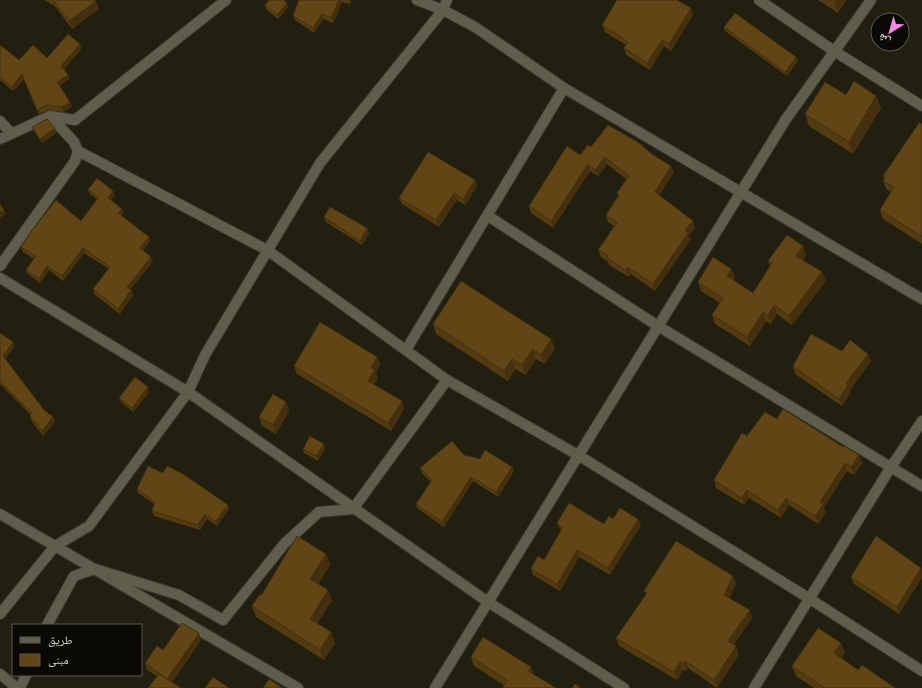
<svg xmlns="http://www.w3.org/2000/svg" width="922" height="688" font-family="Karla,'Noto Naskh Arabic',sans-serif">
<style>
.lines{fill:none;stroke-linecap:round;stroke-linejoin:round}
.minor-casing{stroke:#3b3930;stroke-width:12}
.minor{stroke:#5f5d4c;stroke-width:10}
.wall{fill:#533b11}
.shaded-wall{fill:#44300e}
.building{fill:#614514;stroke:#44300e}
</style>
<rect width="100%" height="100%" fill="#211f10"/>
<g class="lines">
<defs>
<g id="minor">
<polyline points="417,0 443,10 475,27 564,88 922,299"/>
<polyline points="759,0 834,51 922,106"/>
<polyline points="0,121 11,133"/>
<polyline points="0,139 50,116 75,120 226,0"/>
<polyline points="78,151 267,250 447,380 578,455 810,599 922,671"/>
<polyline points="488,216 658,326 922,486"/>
<polyline points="0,266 75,161 78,151 74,142 50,116"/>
<polyline points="0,278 188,392 488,602 624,688"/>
<polyline points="406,350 564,88"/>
<polyline points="0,514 298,688"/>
<polyline points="0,614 55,546 89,526 188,392 205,355 320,163 443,10 447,0"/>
<polyline points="47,625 74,576 95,569 179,595 223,620 285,543 319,512 353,509 447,380"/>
<polyline points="0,674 17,688"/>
<polyline points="20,688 26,675"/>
<polyline points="435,688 786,119 871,0"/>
<polyline points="754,688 891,467 922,421"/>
</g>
</defs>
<use href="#minor" class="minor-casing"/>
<use href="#minor" class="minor"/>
</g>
<g class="wall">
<polygon points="44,0 95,0 99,9 72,29 55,6"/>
<polygon points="299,0 351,0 350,4 342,2 333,23 323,19 314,33 295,20 293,16"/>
<polygon points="818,0 846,0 838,13"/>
<polygon points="265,5 288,7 278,19 266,9"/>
<polygon points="693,15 671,51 664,46 650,70 626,55 624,48 626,45 605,32 602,25"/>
<polygon points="724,27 796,57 798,61 787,76 725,31"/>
<polygon points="80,44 81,49 64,69 68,75 69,79 59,86 70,102 72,107 63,112 49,110 39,114 24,79 13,91 0,80 0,45 19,60 47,58"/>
<polygon points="876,96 881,108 853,154 809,126 805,114"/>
<polygon points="922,124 922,244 883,219 880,210 891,192 887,190 883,181 884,179 883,176"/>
<polygon points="32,127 55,128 56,133 42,143 34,131"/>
<polygon points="591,147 653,155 671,166 674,172 659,196 695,228 689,235 691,239 655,291 631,274 629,277 609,265 608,262 601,257 598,250 614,226 608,222 606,215 618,196 617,193 627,180 607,164 598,176 590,171 553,228 531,213 529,206 580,155"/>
<polygon points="477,186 465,205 457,200 439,227 402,204 399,198"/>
<polygon points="88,190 115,195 111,200 122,209 123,213 121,216 149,237 150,241 143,251 153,262 130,289 131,290 133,295 120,314 94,294 93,289 109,269 84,253 63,281 49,270 40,283 28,274 26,270 34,259 23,252 21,247 81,221 97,199 90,194"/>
<polygon points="324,217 367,228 369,233 362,245 326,222"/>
<polygon points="806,255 803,260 826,281 792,325 777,314 771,324 766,321 750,346 715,324 712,315 720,303 701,291 698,282 731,269 735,278 733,280 753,293 770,266 768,261"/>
<polygon points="433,324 551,339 555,349 545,364 536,359 526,375 515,369 508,381 436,334"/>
<polygon points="0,333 13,342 14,347 5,359 44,410 53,417 55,422 43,436 31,420 30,416 31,415 0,384"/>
<polygon points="842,351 871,361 850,390 851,392 842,406 795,374 793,366"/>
<polygon points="377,357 380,365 376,373 378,378 374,384 404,409 391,431 297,374 294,366"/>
<polygon points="149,392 133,412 121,402 119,398"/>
<polygon points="286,402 289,411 276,434 262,426 259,417"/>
<polygon points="777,419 862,463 854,475 847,471 824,507 826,512 818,524 789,505 781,518 749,498 744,505 716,488 714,480 747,436"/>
<polygon points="324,444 325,448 318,461 304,453 303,449"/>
<polygon points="464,455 512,467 514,471 498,497 473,481 444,527 417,508 416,504 431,482 422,473 420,468"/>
<polygon points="137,489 228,505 229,509 217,526 207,519 200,530 154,516 152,511 154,504 138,493"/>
<polygon points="613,519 641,525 610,575 579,557 560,591 533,575 531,569 544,560 561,530 560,529 557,523 604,524"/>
<polygon points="876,536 899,614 854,584 851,577"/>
<polygon points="326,554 330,565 318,584 332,600 317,624 331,632 335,643 324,660 256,617 252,606 261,596"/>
<polygon points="733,576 736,584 729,598 752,618 734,644 739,654 717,688 688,668 686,671 683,670 677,680 619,646 616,638 646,594 644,591"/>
<polygon points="201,640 172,682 157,676 147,670 145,663 163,650"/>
<polygon points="841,643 845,653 841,658 858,670 895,688 814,688 796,676 792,666"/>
<polygon points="471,657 531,667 534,674 505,686 474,666"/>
</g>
<g class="shaded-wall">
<polygon points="339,0 341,0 342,2 333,23 331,18"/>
<polygon points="349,0 351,0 350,4"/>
<polygon points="836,0 846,0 838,13 834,3"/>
<polygon points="96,1 99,9 72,29 69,21"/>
<polygon points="287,3 288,7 278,19 277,15"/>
<polygon points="691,8 693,15 671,51 669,44"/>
<polygon points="322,14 323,19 314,33 313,28"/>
<polygon points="662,40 664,46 650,70 647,63"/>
<polygon points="80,44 81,49 63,70 61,66"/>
<polygon points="796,57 798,61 787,76 785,72"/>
<polygon points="22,74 24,79 13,91 11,87"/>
<polygon points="68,75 69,79 59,86 57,82"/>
<polygon points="876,96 881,108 853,154 849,142"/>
<polygon points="70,102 72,107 63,112 62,107"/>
<polygon points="55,128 56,133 42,143 40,139"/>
<polygon points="605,157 607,164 598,176 595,170"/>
<polygon points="588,164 590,171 553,228 551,221"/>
<polygon points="671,166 674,172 657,199 655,192"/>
<polygon points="475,180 477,186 465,205 463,199"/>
<polygon points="113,191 115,195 109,202 108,198"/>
<polygon points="454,193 457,200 439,227 436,220"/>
<polygon points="122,209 123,213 120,218 118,213"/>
<polygon points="4,210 6,214 0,218 0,213"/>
<polygon points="693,221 695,228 689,235 691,239 655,291 653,284 685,230"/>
<polygon points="367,228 369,233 362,245 360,241"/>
<polygon points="149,237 150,241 142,253 140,248"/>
<polygon points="803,246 806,255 800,265 796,256"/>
<polygon points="83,248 84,253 63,281 62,276"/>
<polygon points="151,257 153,262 128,292 127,287"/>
<polygon points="47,266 49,270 40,283 39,279"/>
<polygon points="628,267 631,274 629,277 626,270"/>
<polygon points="731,269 735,278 730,285 727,276"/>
<polygon points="822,272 826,281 792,325 789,316"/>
<polygon points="131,290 133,295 120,314 118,309"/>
<polygon points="774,305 777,314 771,324 768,315"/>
<polygon points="763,312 766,321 750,346 747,337"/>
<polygon points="551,339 555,349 545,364 541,355"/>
<polygon points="13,342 14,347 4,360 3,356"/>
<polygon points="533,349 536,359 526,375 522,365"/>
<polygon points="868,354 871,361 850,390 851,392 842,406 839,399 846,383"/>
<polygon points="377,357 380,365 376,373 378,378 371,389 368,381 371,368"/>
<polygon points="512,359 515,369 508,381 504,371"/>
<polygon points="148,387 149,392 133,412 132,408"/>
<polygon points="402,401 404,409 391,431 388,423"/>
<polygon points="286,402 289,411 276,434 273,425"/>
<polygon points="53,417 55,422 43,436 42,431"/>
<polygon points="324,444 325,448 318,461 316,456"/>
<polygon points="859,455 862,463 854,475 851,467"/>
<polygon points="845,463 847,471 824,507 826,512 818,524 815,516 820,502"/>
<polygon points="512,467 514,471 498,497 496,492"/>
<polygon points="471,477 473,481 444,527 442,522"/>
<polygon points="747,490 749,498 744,505 742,498"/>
<polygon points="786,498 789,505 781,518 778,510"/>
<polygon points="228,505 229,509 217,526 215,522"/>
<polygon points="205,514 207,519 200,530 198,525"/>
<polygon points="638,519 641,525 610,575 608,568"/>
<polygon points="577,550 579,557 560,591 557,584"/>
<polygon points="326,554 330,565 314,589 310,579"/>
<polygon points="921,568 922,578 899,614 897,607"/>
<polygon points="733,576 736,584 727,603 724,595"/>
<polygon points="328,590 332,600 314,629 310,619"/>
<polygon points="750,610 752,618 731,648 728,641"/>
<polygon points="331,632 335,643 324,660 320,650"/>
<polygon points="199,633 201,640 170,686 167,679"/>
<polygon points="841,643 845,653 838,663 834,653"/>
<polygon points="736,646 739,654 717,688 714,680"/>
<polygon points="685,661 688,668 686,671 683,664"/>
<polygon points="680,662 683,670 677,680 674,672"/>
<polygon points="531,667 534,676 528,671"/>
</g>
<g class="building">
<polygon points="53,0 95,0 96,1 69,21"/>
<polygon points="269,0 283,0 287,3 277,15 265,5"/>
<polygon points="299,0 339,0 331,18 322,14 313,28 293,16"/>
<polygon points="617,0 677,0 691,8 669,44 662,40 647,63 624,48 628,42 602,25"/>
<polygon points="829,0 836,0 834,3"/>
<polygon points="735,13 796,57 785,72 724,27"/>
<polygon points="68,34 80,44 61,66 68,75 57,82 70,102 62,107 47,105 37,110 22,74 11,87 0,77 0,45 19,60 33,45 47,58"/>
<polygon points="854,81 876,96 849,142 805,114 825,82 846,95"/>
<polygon points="47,119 55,128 40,139 32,127"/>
<polygon points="919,123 922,124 922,235 921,236 880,210 894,187 883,181 885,177 883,176"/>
<polygon points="608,125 639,143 653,155 671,166 655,192 693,221 685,230 688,233 653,284 628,267 626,270 607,258 608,256 598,250 617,223 606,215 619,195 617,193 629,176 605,157 595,170 588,164 551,221 529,206 567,146 580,155 588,145 591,147"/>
<polygon points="428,152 475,180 463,199 454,193 436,220 399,198"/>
<polygon points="97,178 113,191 108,198 122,209 118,213 149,237 140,248 151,257 127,287 131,290 118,309 93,289 110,267 83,248 62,276 47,266 39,279 26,270 36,256 21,247 32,230 56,200 81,221 99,197 88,190"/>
<polygon points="0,204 4,210 0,213"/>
<polygon points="330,207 367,228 360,241 324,217"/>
<polygon points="787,235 803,246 796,256 822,272 789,316 774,305 768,315 763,312 747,337 712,315 723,298 698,282 713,257 731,269 727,276 753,293 772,263 768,261"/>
<polygon points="461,281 551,339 541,355 533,349 522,365 512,359 504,371 433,324"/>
<polygon points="320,322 377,357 371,368 375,370 368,381 402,401 388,423 294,366"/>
<polygon points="0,333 13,342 3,356 44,410 53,417 42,431 30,416 32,413 0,381"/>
<polygon points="811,334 842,351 850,340 868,354 846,383 848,385 839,399 793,366"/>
<polygon points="135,377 148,387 132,408 119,398"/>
<polygon points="273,394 286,402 273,425 259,417"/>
<polygon points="783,409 843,447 845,446 859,455 851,467 845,463 820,502 823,504 815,516 786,498 778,510 747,490 742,498 714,480 742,433 747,436 765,412 777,419"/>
<polygon points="310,436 324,444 316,456 303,449"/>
<polygon points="452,441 464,455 480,459 485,450 512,467 496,492 471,477 442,522 416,504 432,480 420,468"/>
<polygon points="148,466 163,473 167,466 183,474 228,505 215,522 205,514 198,525 152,511 155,502 137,489"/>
<polygon points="569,503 604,524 609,516 613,519 620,508 638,519 608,568 577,550 557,584 531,569 538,556 544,560 563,527 557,523"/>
<polygon points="297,536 326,554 310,579 328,590 310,619 331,632 320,650 252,606 260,594 261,596"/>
<polygon points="876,536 921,568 897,607 851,577"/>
<polygon points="676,541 733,576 724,595 750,610 728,641 736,646 714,680 685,661 683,664 680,662 674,672 616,638 647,593 644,591"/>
<polygon points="182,623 199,633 167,679 181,688 148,688 159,674 167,679 145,663 157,646 163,650"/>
<polygon points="818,628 841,643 834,653 858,670 862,665 895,688 825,688 792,666"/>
<polygon points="483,637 531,667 528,671 556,688 503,688 507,680 471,657"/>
<polygon points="213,677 229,688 205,688"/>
<polygon points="269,679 282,688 263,688"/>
<polygon points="575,684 581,688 572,688"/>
</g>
<rect x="12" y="624" width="130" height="52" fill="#0a0904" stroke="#5a5952"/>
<rect x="20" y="637" width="20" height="6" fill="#5f5d4c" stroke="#5a5952"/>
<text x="48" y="644" font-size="12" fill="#d3d2c8">طريق</text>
<rect x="20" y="654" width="20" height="12" fill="#614514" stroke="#5a5952"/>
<text x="48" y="664" font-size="12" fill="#d3d2c8">مبنى</text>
<g transform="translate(890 32) rotate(217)"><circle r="19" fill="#0a0904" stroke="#5a5952"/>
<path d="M0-3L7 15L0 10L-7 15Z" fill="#f888ea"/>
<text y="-6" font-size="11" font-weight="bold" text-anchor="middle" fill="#d3d2c8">ش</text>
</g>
</svg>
